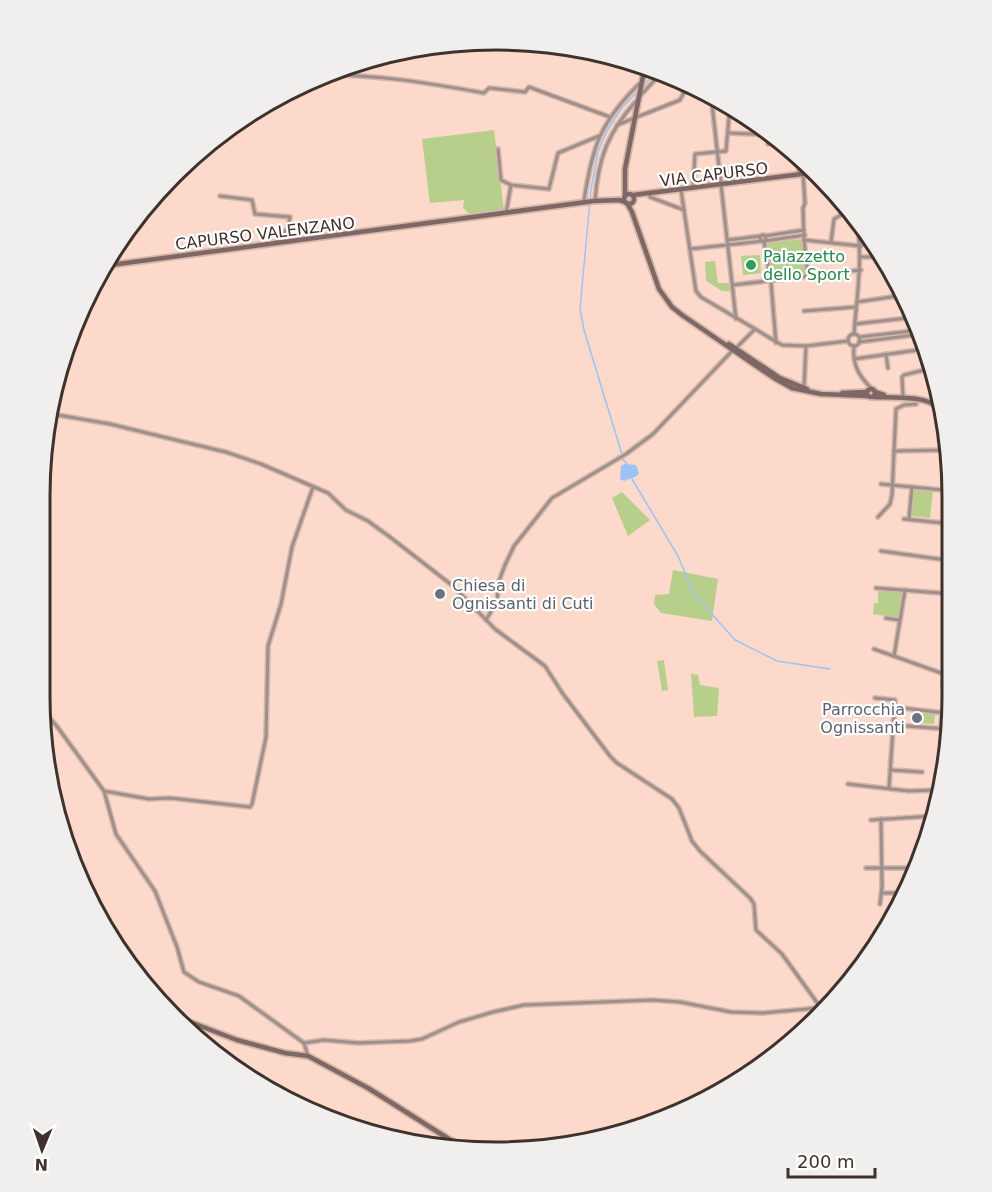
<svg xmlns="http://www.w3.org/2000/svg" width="992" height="1192" font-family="'DejaVu Sans',sans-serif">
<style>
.green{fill:#b8cf8b}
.water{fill:#9dc3f4}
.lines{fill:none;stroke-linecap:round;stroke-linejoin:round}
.stream{stroke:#9dc3f4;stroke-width:1.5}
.street-casing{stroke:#d6b8aa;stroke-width:6}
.secondary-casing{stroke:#d6b8aa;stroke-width:8}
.street{stroke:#9f8f8d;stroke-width:3}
.secondary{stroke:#7e6765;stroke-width:4.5}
.leisure-dot{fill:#2e9e5b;stroke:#fff;stroke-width:2}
.worship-dot{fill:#6b7280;stroke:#fff;stroke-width:2}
.labels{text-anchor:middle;stroke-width:4.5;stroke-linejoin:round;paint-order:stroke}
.street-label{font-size:16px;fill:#3f322c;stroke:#fff}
.leisure-label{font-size:16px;fill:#27864d;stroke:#fff;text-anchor:start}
.worship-label{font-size:16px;fill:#5b616d;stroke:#fff;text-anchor:start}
.rim{fill:none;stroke:#3f322c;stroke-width:3}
</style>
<rect width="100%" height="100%" fill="#fcd9ca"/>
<g class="green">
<polygon points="494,130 504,210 471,215 463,208 464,200 430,203 422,139"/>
<polygon points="802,239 805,275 771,278 767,243"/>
<polygon points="760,255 761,273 743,275 741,256"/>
<polygon points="715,261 718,283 730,283 730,291 722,291 706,281 705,262"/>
<polygon points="914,489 933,491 930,518 912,516"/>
<polygon points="622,492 650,520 628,536 612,498"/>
<polygon points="673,570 718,579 712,621 661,613 654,604 655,595 669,594"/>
<polygon points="878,590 903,592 899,618 873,614 874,603 878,603"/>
<polygon points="664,660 668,690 662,691 657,661"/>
<polygon points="691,674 698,675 700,685 719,688 717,716 694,717"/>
<polygon points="918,712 935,714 934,724 917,723"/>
</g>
<polygon class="water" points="625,464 636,465 639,473 637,476 624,481 620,479 621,466"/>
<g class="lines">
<g class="stream">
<polyline points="642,87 658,70"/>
<polyline points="628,465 624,461 584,330 580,309 591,189 598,152 607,131 621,109 639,90"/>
<polyline points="632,479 678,556 694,594 735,640 777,661 830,669"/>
</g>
<defs>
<g id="street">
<path d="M 319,75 C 375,74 429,83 484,93 L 489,88 L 525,92 L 529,87 L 610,117"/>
<polyline points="711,95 736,319"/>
<polyline points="640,96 663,71"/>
<polyline points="617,125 680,100 684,92 705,92"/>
<polyline points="728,133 773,135"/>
<polyline points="768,144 782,143"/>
<polyline points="498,149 501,180 511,185"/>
<polyline points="798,155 799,175"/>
<polyline points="803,174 805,203 803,208 804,240 808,276"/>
<polyline points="693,188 695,154 726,151 730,105"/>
<polyline points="681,190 696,291 701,297 782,345 806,346 848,341"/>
<polyline points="650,194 650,197 684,210"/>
<polyline points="220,196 252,200 255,214 290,217 288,228 276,242"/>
<path d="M 584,201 C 592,147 600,122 640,83"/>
<path d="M 595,201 C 598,158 608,132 637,100"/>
<polyline points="506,213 511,185 549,189 558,153 599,136"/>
<circle cx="763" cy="238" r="3"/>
<polyline points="765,236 804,230"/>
<polyline points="728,240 761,236"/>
<polyline points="804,240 861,246"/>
<polyline points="764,241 771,282 776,343"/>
<polyline points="765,241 805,235"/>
<polyline points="831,242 834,219 850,210"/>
<polyline points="690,249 763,241"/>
<polyline points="861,257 884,257"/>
<polyline points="733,285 861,270"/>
<polyline points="857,302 904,295"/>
<polyline points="804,311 856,307"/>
<polyline points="855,324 916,317"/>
<path d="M 854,334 C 857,294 863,259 857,219"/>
<circle cx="854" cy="340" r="6"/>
<polyline points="859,337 921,330"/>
<polyline points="859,342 922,334"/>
<path d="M 854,346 C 852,365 859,376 872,389"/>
<polyline points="736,348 754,330"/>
<polyline points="886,354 888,368"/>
<polyline points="854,359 925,349"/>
<polyline points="804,388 806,346"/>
<polyline points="903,396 902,377 904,375 932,368"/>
<polyline points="52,414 110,424 184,442 226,452 261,464 328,493 346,510 368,521 390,537 453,586 495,629 545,666 563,694 610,756 617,763 672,799 679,808 692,841 700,851 750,898 754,904 756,930 782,954 821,1008"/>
<polyline points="894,451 949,450"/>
<polyline points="881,484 953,491"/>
<polyline points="878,517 890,504 892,495 896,409 904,405 916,404"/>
<polyline points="904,519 953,524"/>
<polyline points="909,519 912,487"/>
<polyline points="881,551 953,561"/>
<polyline points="876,588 953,594"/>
<polyline points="475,610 492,607"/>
<polyline points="886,618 899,620"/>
<polyline points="486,620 497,601 499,581 505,565 514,546 552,498 626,454 653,434 733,350"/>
<polyline points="874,649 944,674"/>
<polyline points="894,656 905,590"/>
<polyline points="950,690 943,688 943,685 946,656 952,656"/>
<polyline points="875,698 895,700 889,788"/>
<polyline points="895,707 952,714"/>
<polyline points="41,709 56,725 104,791 116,834 155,891 177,947 184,972 199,982 239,996 304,1043 308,1056"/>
<polyline points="894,725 946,729"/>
<polyline points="952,728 952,722"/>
<polyline points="941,729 942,711"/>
<polyline points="891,770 922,772"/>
<polyline points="848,784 909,791 939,790"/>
<polyline points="104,791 149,799 170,798 250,807 252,804 266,737 268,646 281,604 292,547 313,487"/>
<polyline points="935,813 936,791"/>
<polyline points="871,820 934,816"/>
<polyline points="866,868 917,868"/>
<polyline points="882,893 901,893"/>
<polyline points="880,904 882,886 881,819"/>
<polyline points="304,1043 324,1040 358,1043 410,1041 422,1039 459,1022 493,1012 524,1005 653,1000 680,1002 731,1012 763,1013 828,1007"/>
</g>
<g id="secondary">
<circle cx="629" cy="199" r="5"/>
<polyline points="633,195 818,172"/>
<polyline points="625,196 625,169 645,66"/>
<polyline points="627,203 632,212 659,289 672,307 682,315 774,378 792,388 821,394 868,396"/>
<polyline points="103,266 594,201 619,200 625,202"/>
<polyline points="923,337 926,355 933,371"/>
<polyline points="729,344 780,378 807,389"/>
<circle cx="871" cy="393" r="4"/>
<polyline points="875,392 884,395"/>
<polyline points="842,393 866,392"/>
<path d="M 873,397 C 890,398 927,395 938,408"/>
<polyline points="943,402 939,403 938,407 940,410 944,410"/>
<polyline points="944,766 947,712 952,675"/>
<polyline points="169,1014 237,1040 285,1053 308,1056 368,1088 460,1146 477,1151"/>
</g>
</defs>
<use href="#street" class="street-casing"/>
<use href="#secondary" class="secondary-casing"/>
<use href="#street" class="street"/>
<use href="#secondary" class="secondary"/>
</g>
<circle class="leisure-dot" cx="751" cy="265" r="6"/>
<g class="worship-dot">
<circle cx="440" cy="594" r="6"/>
<circle cx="917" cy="718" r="6"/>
</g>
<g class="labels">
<g class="street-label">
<text transform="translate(714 174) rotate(-7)" y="6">VIA CAPURSO</text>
<text transform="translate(265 233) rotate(-7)" y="6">CAPURSO VALENZANO</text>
</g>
<g class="leisure-label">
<text x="763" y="262">Palazzetto<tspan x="763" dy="18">dello Sport</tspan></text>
</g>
<g class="worship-label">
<text x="452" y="591">Chiesa di<tspan x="452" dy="18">Ognissanti di Cuti</tspan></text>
<text x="905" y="715" text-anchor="end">Parrocchia<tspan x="905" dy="18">Ognissanti</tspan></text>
</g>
</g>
<path d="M0 0H992V1192H0ZM496 50H496A446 446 0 0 1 942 496V696A446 446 0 0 1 496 1142H496A446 446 0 0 1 50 696V496A446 446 0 0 1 496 50Z" fill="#f0efee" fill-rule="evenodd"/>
<path class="rim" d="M496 50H496A446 446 0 0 1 942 496V696A446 446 0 0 1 496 1142H496A446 446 0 0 1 50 696V496A446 446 0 0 1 496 50Z"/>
<g transform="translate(42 1150) rotate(182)" stroke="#ffffff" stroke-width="4.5" paint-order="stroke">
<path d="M0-4.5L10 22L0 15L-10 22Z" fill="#3f322c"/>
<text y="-9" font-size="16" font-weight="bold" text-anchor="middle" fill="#3f322c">N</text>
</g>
<path d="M788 1168v9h87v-9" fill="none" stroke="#3f322c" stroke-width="3"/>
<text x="797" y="1168" font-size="18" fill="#3f322c" stroke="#ffffff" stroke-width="4.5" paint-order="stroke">200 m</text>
</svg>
